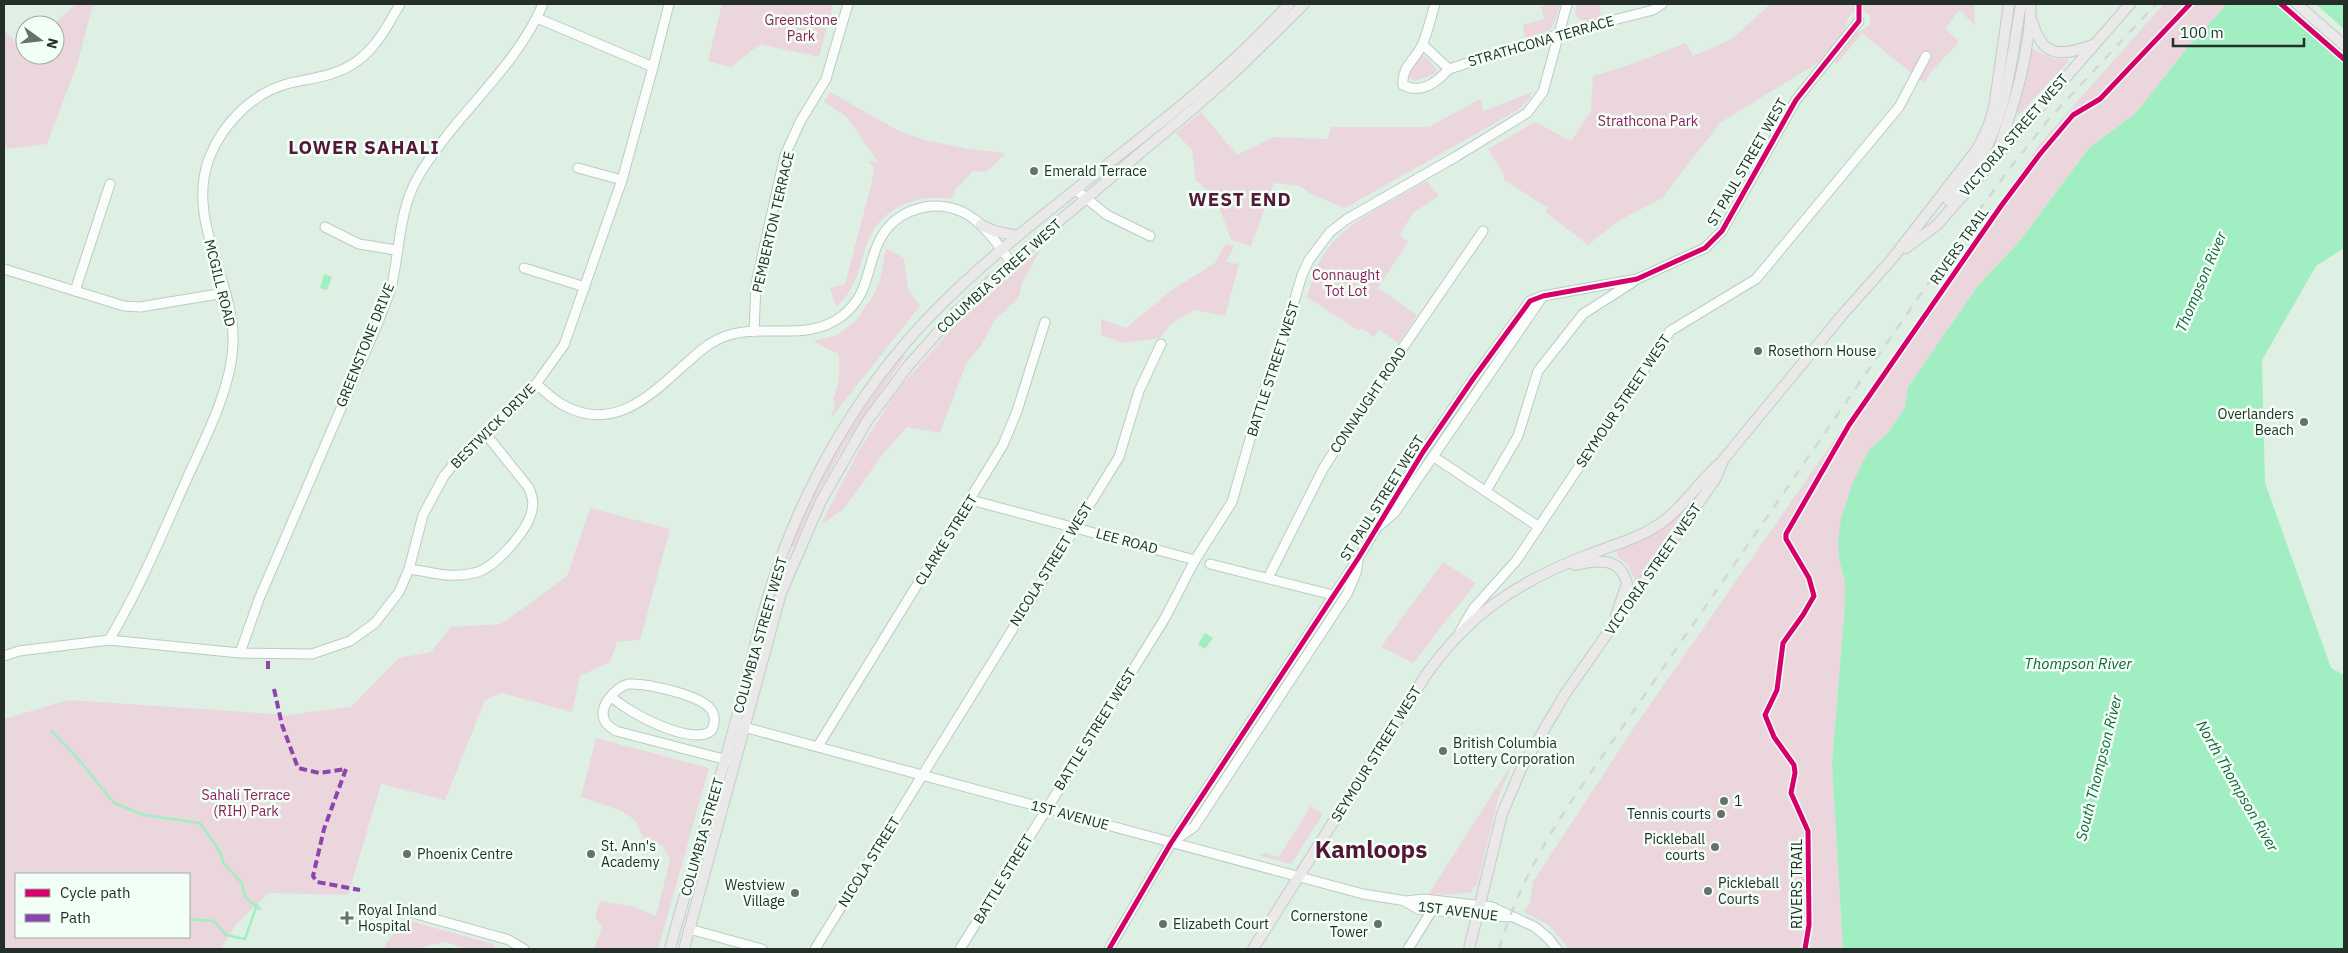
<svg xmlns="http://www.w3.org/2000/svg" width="2348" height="953" font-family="'IBM Plex Sans',sans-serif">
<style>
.green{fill:#ebd6dd;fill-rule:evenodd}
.water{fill:#a0eec1}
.pier{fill:#deefe4}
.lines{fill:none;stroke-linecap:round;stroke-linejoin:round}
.stream{stroke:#a0eec1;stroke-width:2.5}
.minor-casing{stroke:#bdcbc2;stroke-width:11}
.major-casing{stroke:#c3ccc6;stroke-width:12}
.minor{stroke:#fafdfb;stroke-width:9}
.major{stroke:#ebe8e9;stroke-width:10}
.rail{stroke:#d2d8d5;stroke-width:2.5;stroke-dasharray:9 9;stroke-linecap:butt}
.quiet{stroke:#8e44ad;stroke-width:4;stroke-dasharray:8 4;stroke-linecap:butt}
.cycleway-casing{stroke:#f2fff6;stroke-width:8}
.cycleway{stroke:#d6006c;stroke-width:5}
.poi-dot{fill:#64726a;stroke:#f2fff6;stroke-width:2}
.labels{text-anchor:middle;stroke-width:5;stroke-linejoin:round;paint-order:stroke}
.park-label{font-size:14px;fill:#901f5f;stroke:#f2fff6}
.street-label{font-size:14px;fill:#232f28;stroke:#f2fff6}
.poi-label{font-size:14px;fill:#232f28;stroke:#f2fff6;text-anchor:start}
.water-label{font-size:15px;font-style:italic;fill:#15633e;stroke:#f2fff6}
.district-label{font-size:19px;font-weight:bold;letter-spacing:1px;fill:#551638;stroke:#f2fff6}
.town-label{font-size:24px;font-weight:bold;fill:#551638;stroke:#f2fff6}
</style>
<rect width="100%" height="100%" fill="#deefe4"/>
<g class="green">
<polygon points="76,4 93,4 78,62 47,144 4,149 4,30 23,51 25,50 25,55 55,55 55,25 53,25"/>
<polygon points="722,4 833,4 819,57 760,44 731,67 708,61"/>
<path d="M 1546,4 L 1560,4 C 1552,32 1554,30 1525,38 L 1523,25 L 1544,19 L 1541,5 L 1545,7 Z"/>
<path d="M 1577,4 L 1601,4 L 1600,17 C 1591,19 1580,24 1575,14 Z"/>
<polygon points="1770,4 1857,4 1856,10 1849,16 1842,38 1829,56 1720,123 1662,198 1620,220 1588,245 1545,212 1548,208 1504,180 1504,175 1488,149 1535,122 1571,141 1591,111 1593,76 1629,65 1686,43 1693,56 1732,39"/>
<polygon points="1863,4 1974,4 1975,25 1959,10 1945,29 1959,42 1932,71 1924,83 1862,33 1837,64 1834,60 1854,35 1870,25 1870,15 1861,9"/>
<polygon points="2164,4 2227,4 2188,47 2136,113 2089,148 2019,242 1977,287 1908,387 1905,408 1887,434 1869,450 1839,558 1845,583 1845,603 1832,764 1843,949 1569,949 1550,926 1523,911 1530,903 1533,882 1631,732 2042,141"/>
<polygon points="2030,48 2054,59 2068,59 2068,62 2019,115 2017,112"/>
<polygon points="1420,55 1426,57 1437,70 1434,74 1414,81 1409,77 1415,57"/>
<path d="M 830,92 L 899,131 L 924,140 L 969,149 L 1006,153 L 986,172 L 973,171 L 956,189 L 952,199 C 917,193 881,207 867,243 C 858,268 857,289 836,307 L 830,288 L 845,284 L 872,182 L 874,168 L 868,161 L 878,162 L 846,116 L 824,102 Z"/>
<path d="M 1532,92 L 1530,98 L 1518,110 L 1345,208 L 1311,194 L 1300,186 L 1274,183 L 1251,246 L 1231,240 C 1223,217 1218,195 1196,181 L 1192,150 L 1176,133 L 1201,112 L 1237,155 L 1274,137 L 1328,139 L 1331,127 L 1429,127 L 1480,99 L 1484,111 Z"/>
<path d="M 1427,181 L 1439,196 L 1414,212 L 1399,235 L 1408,242 L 1378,288 L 1417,315 L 1399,343 L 1379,330 L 1374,337 L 1361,328 L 1359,331 L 1307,297 C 1312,281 1316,264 1326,251 C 1347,221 1396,199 1427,181 Z"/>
<polygon points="1226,244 1234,246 1226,262 1239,264 1225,316 1194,310 1171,324 1160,338 1123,343 1101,335 1101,319 1126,328 1172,290 1215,263"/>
<path d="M 886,248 L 904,258 L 908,289 L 920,306 L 831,418 L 835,405 L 833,399 C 839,388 841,366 838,354 L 813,341 L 835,336 L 856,321 L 873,296 L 880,281 Z"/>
<polygon points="1041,249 1022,282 1019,297 994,321 982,344 966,364 940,433 907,427 883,454 843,510 821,524 857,454 898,389 960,320"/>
<path d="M 903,355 L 905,356 L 844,446 L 817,495 L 794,547 L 791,546 C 801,523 810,499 822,476 C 845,433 873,393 903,355 Z"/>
<path d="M 590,508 L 670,529 L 640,640 L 617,642 L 610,662 L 580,676 L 572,712 L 501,693 L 485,700 L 445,800 L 381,784 L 348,895 L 269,893 L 236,924 L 221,949 L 4,949 L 4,719 L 69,700 L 287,715 L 351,707 L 399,658 L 431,652 L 451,627 L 501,624 L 567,576 ZM 16,874 L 189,874 L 189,937 L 16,937 Z"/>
<polygon points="1684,511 1638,581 1635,580 1628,565 1617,556 1617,551 1658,531"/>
<polygon points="1443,562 1476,583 1413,663 1381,647"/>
<polygon points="596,738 709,768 658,949 594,949 602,927 595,917 600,901 635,907 656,916 670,860 662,845 644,839 635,820 622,811 581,797"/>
<path d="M 1513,762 L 1499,795 L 1477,886 L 1473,887 L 1472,892 C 1459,895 1442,894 1428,895 Z"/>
<polygon points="1311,806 1323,814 1291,864 1260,856 1265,853 1279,857"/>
<polygon points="410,921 493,944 497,949 469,949 444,942 415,949 383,949 400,923"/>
</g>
<g class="water">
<polygon points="2227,4 2344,4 2344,248 2316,266 2262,360 2265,483 2331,668 2344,675 2344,949 1843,949 1832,764 1845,603 1845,583 1839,558 1838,543 1841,519 1853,482 1869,450 1887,434 1905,408 1908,387 1977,287 2019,242 2089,148 2136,113 2188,47"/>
<polygon points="324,274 332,277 327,290 320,288"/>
<polygon points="1205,633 1213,638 1205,649 1198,644"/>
</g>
<polygon class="pier" points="2277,4 2316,4 2344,29 2344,63"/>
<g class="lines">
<g class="stream">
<polyline points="52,731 80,761 114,803 144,815 200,823 220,852 224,864 242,883 245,897 260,909"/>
<polyline points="189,919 214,921 226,935 245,939 257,905"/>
</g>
<defs>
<g id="minor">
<path d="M 1435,4 C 1431,17 1428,31 1423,43 C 1417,59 1401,66 1403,85 C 1421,95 1437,82 1449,69"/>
<polyline points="1423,45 1449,69 1559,34 1653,10 1662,4"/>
<polyline points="653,67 669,4"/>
<polyline points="578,168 622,180"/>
<polyline points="1076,190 1107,215 1150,236"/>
<polyline points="325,227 359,244 396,250"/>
<polyline points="524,268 585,287"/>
<polyline points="4,269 124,306 140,307 224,293"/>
<polyline points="75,291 110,184"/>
<polyline points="754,332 756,284 785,155 800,122 826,79 848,4"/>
<path d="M 536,384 C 545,391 553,400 563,405 C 612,432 648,398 682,367 C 697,354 709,341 729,335 C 767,324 808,342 842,316 C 872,293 865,264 882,236 C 900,205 945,196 974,219 C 989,230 1000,248 1011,262"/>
<polyline points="1434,457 1539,527"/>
<polyline points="1486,491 1518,436 1538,371 1583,314 1633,282"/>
<polyline points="971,500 1195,560"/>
<polyline points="1380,525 1395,512 1543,296"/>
<polyline points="1210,564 1333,595"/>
<path d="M 409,569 C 433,572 449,579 474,573 C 494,569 528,531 532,510 C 534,502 532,496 529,488 L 485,433"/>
<polyline points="1268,578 1323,469 1360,410 1483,231"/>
<polyline points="1460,632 1473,609 1516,561 1670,331 1756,279 1899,107 1926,56"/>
<path d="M 109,640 C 139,590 161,537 185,483 C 203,442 231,391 233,345 C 236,282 184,220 210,156 C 224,122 254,92 290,83 C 313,78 336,76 356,62 C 377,47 388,25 400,4"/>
<path d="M 240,653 L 259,599 L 379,320 C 383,308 389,296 392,284 C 400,248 399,210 418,177 C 454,115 515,70 543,4"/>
<polyline points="4,656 19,651 109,640 240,653 312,654 350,641 375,623 399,592 409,569 423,515 444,476 462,454 508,413 536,384 564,345 622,180 653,67 537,18"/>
<path d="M 611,696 C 626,712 694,748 712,730 C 714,724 716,718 712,711 C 703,695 646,683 628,684 C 615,688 596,708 606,723 C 608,726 613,729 616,731 L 731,761"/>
<polyline points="740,726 1363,894 1406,901 1424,899 1492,907 1535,927 1549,939 1557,949"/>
<polyline points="818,746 1003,445 1017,411 1045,322"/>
<polyline points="1175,840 1194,827 1347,594 1356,573 1358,561"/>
<polyline points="1406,902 1418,909 1508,917"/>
<polyline points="395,908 509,940 524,949"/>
<polyline points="689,929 762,949"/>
<polyline points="815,949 1119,457 1139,391 1161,344"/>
<polyline points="960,949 1165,618 1195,560 1232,502 1264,390 1278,355 1302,275 1309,260 1330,232 1347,219 1457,156 1527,113 1543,92 1567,4"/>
<polyline points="1109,949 1171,843 1359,557 1423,452 1473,379 1530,301 1543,296 1637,279 1705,248 1722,231 1796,100 1859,21"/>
<polyline points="1408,949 1434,907"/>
</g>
<g id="major">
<polyline points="2297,4 2344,45"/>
<path d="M 2032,21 C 2043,59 2060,56 2093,45"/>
<path d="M 1998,151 C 2015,102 2029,56 2031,4"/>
<path d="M 1948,200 C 1956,189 1968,179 1975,168 C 2007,119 2011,60 2021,4"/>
<polyline points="981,225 994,231 1018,236"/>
<polyline points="1906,248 1937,225 2130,4"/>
<path d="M 1575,565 C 1596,560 1621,556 1627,584 L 1616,615"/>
<path d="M 670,949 C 689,877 712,807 732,735 C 746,686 756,636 771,587 C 805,480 866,377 947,299 C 1055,194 1188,116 1289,4"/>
<polyline points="684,949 781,593 821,501 867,421 908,366 956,312 1052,227 1194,108 1239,68 1304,4"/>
<path d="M 1253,949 L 1426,675 C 1468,615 1517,582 1585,556 C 1610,546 1635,540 1658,525 C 1684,508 1699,480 1723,461"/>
<polyline points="1469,949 1502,814 1522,767 1565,694 1716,478 1723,460 1843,314 1892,259 1978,148 1988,127 1994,108 2009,4"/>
</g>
</defs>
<use href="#minor" class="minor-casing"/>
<use href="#major" class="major-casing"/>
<use href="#minor" class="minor"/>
<use href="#major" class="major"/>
<path class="rail" d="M 1499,949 C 1514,897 1539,851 1568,806 L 1962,234 L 2007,172 L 2049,119 L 2156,4"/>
<g class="quiet">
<polyline points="268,669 268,660"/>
<polyline points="274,689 282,725 298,768 319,773 346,769"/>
<polyline points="346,769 324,829 313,876 317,882 360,890"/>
</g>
<defs>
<g id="cycleway">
<polyline points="2281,4 2344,59"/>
<polyline points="1109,949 1171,843 1359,557 1423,452 1473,379 1530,301 1543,296 1637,279 1705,248 1722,231 1796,100 1859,21 1859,4"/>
<polyline points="1805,949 1809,925 1808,831 1791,793 1795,773 1794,765 1774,737 1765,715 1777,690 1783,643 1803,615 1814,596 1809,578 1786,539 1786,534 1849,425 2001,206 2040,154 2073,115 2100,99 2190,4"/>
</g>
</defs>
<use href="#cycleway" class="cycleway-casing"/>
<use href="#cycleway" class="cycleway"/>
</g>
<g class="poi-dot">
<circle cx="1034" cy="171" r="5"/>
<circle cx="1758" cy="351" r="5"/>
<circle cx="2304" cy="422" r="5"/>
<circle cx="1443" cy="751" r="5"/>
<circle cx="1724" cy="801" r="5"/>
<circle cx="1721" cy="814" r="5"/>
<circle cx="1715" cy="847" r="5"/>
<circle cx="407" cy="854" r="5"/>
<circle cx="591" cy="854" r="5"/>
<circle cx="1708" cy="891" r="5"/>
<circle cx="795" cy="893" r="5"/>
<path d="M344.5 910.5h5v5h5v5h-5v5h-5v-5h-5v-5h5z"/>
<circle cx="1163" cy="924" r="5"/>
<circle cx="1378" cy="924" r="5"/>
</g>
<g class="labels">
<g class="park-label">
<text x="801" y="25">Greenstone<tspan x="801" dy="16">Park</tspan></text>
<text x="1648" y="126">Strathcona Park</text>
<text x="1346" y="280">Connaught<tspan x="1346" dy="16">Tot Lot</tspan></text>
<text x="246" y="800">Sahali Terrace<tspan x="246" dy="16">(RIH) Park</tspan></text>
</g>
<g class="street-label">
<text transform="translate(1541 41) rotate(-16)" y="5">STRATHCONA TERRACE</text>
<text transform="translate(2014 135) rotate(-49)" y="5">VICTORIA STREET WEST</text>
<text transform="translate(1747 162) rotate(-60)" y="5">ST PAUL STREET WEST</text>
<text transform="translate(773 222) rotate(-77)" y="5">PEMBERTON TERRACE</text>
<text transform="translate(1959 246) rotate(-55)" y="5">RIVERS TRAIL</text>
<text transform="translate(999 276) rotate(-42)" y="5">COLUMBIA STREET WEST</text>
<text transform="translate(220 283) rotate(76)" y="5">MCGILL ROAD</text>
<text transform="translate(365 345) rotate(-68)" y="5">GREENSTONE DRIVE</text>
<text transform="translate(1273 369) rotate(-72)" y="5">BATTLE STREET WEST</text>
<text transform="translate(1368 400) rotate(-56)" y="5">CONNAUGHT ROAD</text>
<text transform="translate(1623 401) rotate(-56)" y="5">SEYMOUR STREET WEST</text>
<text transform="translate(493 426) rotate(-45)" y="5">BESTWICK DRIVE</text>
<text transform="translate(1382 498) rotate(-58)" y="5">ST PAUL STREET WEST</text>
<text transform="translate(946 540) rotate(-58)" y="5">CLARKE STREET</text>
<text transform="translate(1127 541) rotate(15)" y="5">LEE ROAD</text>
<text transform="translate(1051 564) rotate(-58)" y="5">NICOLA STREET WEST</text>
<text transform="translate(1653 569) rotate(-55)" y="5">VICTORIA STREET WEST</text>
<text transform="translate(760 635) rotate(-74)" y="5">COLUMBIA STREET WEST</text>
<text transform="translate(1095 729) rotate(-58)" y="5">BATTLE STREET WEST</text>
<text transform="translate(1376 754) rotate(-58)" y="5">SEYMOUR STREET WEST</text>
<text transform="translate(1070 815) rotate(15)" y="5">1ST AVENUE</text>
<text transform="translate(702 837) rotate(-74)" y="5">COLUMBIA STREET</text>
<text transform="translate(869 862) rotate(-58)" y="5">NICOLA STREET</text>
<text transform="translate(1003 879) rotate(-59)" y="5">BATTLE STREET</text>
<text transform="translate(1797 884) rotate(-90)" y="5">RIVERS TRAIL</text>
<text transform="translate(1458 911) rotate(7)" y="5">1ST AVENUE</text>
</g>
<g class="poi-label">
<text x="1044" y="176">Emerald Terrace</text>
<text x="1768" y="356">Rosethorn House</text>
<text x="2294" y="419" text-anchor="end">Overlanders<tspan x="2294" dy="16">Beach</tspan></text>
<text x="1453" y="748">British Columbia<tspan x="1453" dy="16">Lottery Corporation</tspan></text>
<text x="1734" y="806">1</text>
<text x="1711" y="819" text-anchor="end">Tennis courts</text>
<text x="1705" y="844" text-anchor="end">Pickleball<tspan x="1705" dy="16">courts</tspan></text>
<text x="601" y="851">St. Ann's<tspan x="601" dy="16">Academy</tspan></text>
<text x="417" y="859">Phoenix Centre</text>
<text x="1718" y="888">Pickleball<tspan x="1718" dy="16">Courts</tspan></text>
<text x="785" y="890" text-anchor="end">Westview<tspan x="785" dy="16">Village</tspan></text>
<text x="358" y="915">Royal Inland<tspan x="358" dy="16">Hospital</tspan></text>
<text x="1368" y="921" text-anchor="end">Cornerstone<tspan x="1368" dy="16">Tower</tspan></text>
<text x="1173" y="929">Elizabeth Court</text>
</g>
<g class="water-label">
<text transform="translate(2201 282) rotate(-67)" y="5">Thompson River</text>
<text x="2078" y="669">Thompson River</text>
<text transform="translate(2099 768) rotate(-76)" y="5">South Thompson River</text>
<text transform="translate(2237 786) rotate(60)" y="5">North Thompson River</text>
</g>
<g class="district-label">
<text x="364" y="154">LOWER SAHALI</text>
<text x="1240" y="206">WEST END</text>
</g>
<g class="town-label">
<text x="1371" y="858">Kamloops</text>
</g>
</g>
<rect width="2348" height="953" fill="none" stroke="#232f28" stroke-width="10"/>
<rect x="15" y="873" width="175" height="65" fill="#f2fff6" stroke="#9faca4"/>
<rect x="25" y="889" width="25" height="8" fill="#d6006c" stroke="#9faca4"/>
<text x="60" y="898" font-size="15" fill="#232f28">Cycle path</text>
<rect x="25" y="914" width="25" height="8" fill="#8e44ad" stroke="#9faca4"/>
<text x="60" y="923" font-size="15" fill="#232f28">Path</text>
<g transform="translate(40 40) rotate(105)"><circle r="24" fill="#f2fff6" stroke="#9faca4"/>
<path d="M0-4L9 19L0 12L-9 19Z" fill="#64726a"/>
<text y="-8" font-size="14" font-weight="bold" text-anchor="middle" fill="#232f28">N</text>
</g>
<path d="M2173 38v8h131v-8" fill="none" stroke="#232f28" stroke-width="2.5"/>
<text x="2180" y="38" font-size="15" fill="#232f28" stroke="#f2fff6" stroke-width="4" paint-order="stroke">100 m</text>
</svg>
